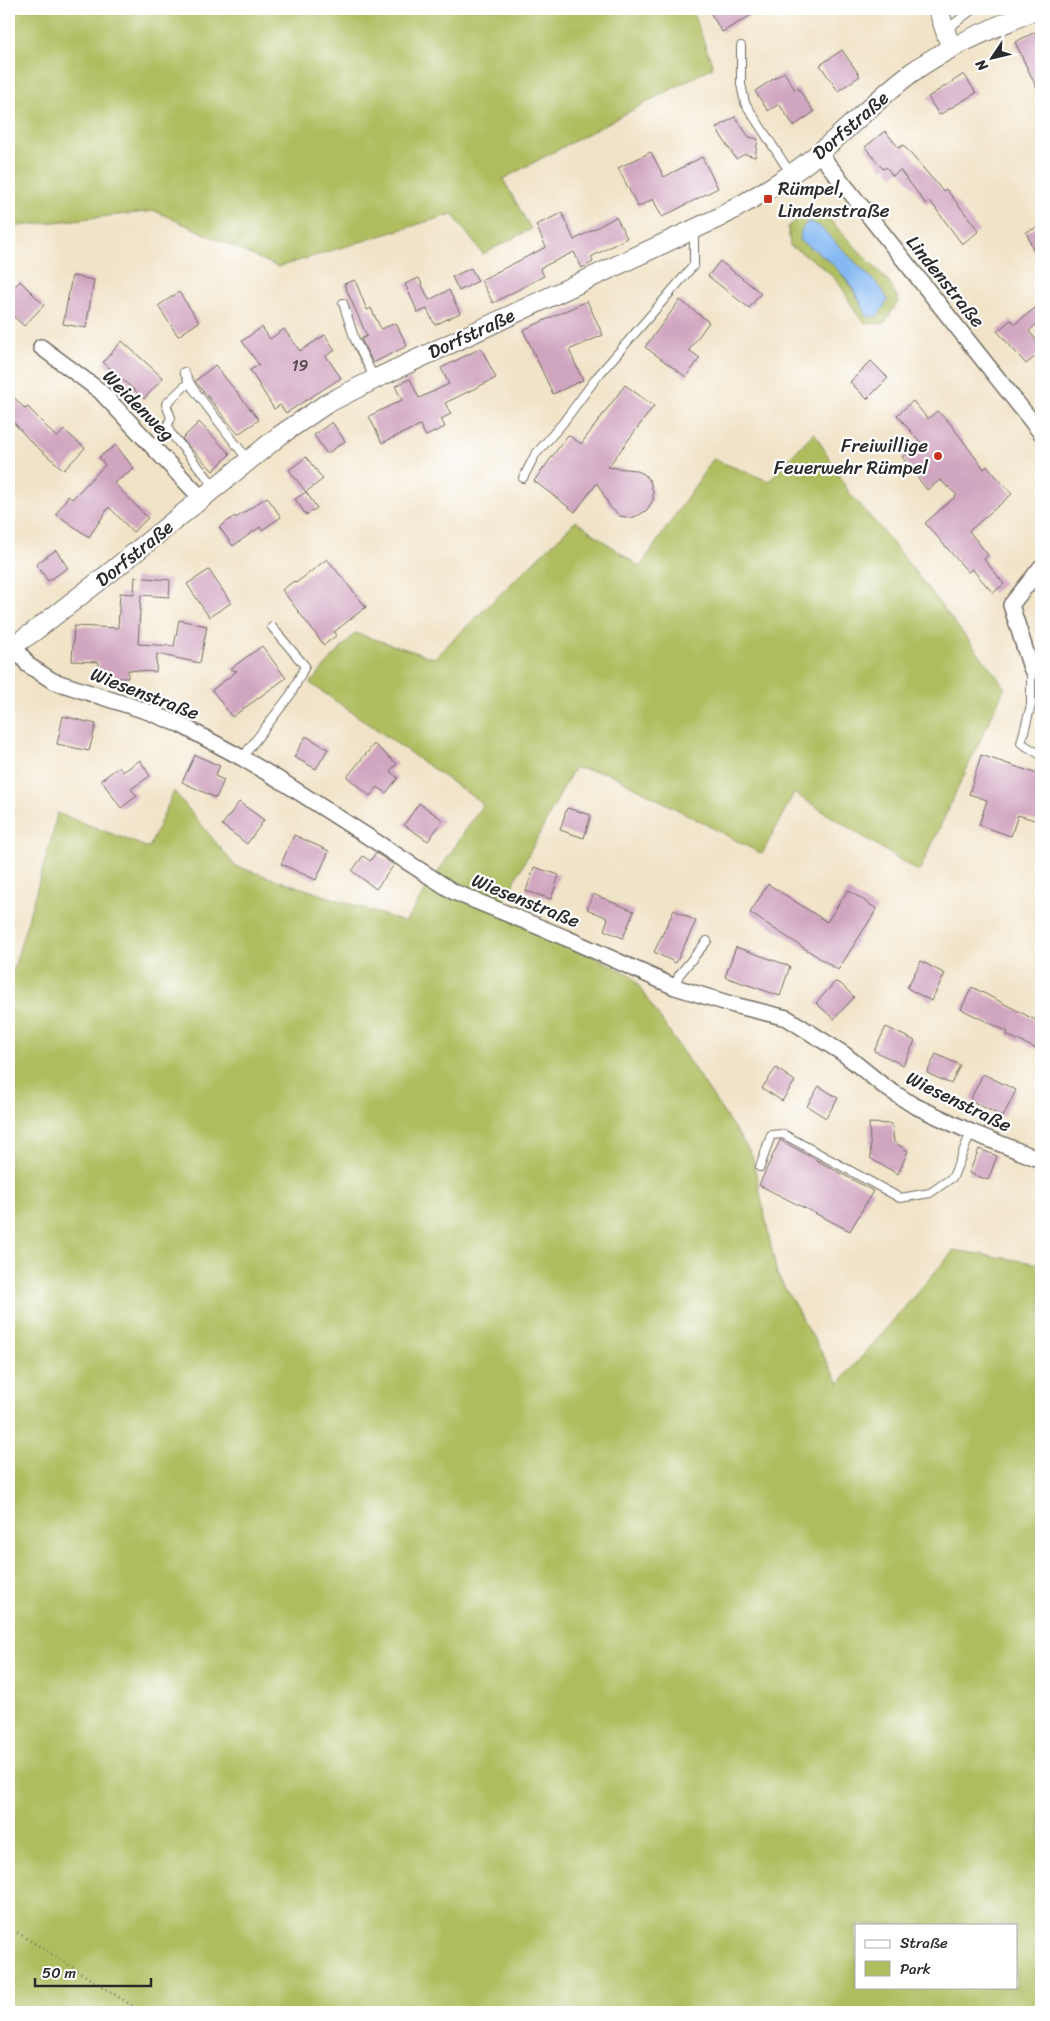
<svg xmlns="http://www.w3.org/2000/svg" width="1050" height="2021" font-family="Sriracha,sans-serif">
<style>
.green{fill:#afbd5f;stroke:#6d7445;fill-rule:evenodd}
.water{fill:#86b9f3;stroke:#58728f}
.building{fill:#d0a5bf}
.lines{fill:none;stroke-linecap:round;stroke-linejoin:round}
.service-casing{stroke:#706b62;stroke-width:10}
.minor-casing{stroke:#706b62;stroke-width:18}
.tertiary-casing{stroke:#706b62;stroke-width:21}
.path{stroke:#706b62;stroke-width:2.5;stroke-dasharray:1 4;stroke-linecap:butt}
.service{stroke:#fff;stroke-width:8}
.minor{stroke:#fff;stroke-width:15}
.tertiary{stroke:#fff;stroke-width:19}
.poi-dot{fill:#c8321e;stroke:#fff;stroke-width:2}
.labels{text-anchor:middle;stroke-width:4.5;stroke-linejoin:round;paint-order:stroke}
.number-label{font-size:16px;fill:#544a50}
.street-label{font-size:19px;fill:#2b2b2b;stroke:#fff}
.poi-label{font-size:19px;fill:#2b2b2b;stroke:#fff;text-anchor:start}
</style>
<rect width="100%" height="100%" fill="#fff"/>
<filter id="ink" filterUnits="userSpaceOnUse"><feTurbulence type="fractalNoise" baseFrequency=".02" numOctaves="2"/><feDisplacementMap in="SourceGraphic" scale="10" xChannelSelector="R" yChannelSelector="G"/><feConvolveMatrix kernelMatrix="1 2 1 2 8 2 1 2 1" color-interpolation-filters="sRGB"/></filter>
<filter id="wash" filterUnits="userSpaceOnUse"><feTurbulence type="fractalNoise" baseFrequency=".0096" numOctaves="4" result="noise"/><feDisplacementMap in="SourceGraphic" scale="20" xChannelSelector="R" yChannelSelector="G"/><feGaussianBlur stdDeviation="1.12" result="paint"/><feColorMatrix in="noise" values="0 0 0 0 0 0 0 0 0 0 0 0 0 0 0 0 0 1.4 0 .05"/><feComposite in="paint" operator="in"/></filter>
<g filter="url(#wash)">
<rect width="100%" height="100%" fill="#f1e3c7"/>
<g class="green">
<polygon points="9,9 692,9 713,67 503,179 531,229 483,254 452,214 278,267 155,211 9,227"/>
<path d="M 805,212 L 826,216 L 888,281 L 899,300 L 884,324 L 865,323 C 851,310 849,297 839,284 C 826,267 809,257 790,246 L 788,227 ZM 808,221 L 819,226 L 880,287 L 866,317 C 852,281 834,260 800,241 Z"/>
<path d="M 814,432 L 850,494 L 883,531 L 1005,687 L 919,872 L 794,793 L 762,854 L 608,773 L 574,768 L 499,911 L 631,975 L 752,1155 L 777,1274 L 839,1383 L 954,1250 L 1041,1264 L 1041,2012 L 9,2012 L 9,985 L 53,833 L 57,813 L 149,848 L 174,791 L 235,866 L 405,922 L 483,804 L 310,683 L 355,633 L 434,658 L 576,521 L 640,567 L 713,459 L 769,481 ZM 856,1925 L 1016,1925 L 1016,1987 L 856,1987 Z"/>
</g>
<path class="water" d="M 808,221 L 819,226 L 880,287 L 888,300 L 878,316 L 867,317 C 852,281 834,260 800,241 L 801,231 Z"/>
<g id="blocks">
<g class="building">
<polygon points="708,9 762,9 722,32"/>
<polygon points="1041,29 1041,97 1015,42"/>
<polygon points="842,50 860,76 838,91 820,65"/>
<polygon points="784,72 795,90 798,88 814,112 794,126 779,104 768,111 755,91"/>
<polygon points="964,74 976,93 939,115 928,97"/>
<polygon points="735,117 749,137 758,139 755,157 745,154 736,159 716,128"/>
<polygon points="885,131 899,148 903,145 943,191 946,189 979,231 962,244 930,201 926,204 900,170 893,176 886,167 883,169 865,147"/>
<polygon points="651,152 664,177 702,157 718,188 662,217 653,199 638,207 618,168"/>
<polygon points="562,213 574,240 616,217 627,238 591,257 593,262 582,268 574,252 540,268 544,276 493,303 481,280 546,247 536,225"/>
<polygon points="1041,226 1041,268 1026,232"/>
<polygon points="720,261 761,293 749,308 708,276"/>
<polygon points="471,268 478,281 459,291 452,277"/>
<polygon points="72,276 94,280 86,328 63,324"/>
<polygon points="419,278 429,300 449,290 460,313 435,325 427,309 418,313 405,284"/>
<polygon points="355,280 367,310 371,308 381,329 396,323 407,346 373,363 361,339 367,336 344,284"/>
<polygon points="20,281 44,305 24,326 9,312 9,293"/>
<polygon points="179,292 199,322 178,336 158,306"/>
<polygon points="680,300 709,322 689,350 700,358 686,377 645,347"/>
<polygon points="587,301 603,335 569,350 583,380 553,394 523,330"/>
<polygon points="1035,308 1041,316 1041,320 1029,331 1041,346 1041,352 1026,364 997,331 1011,320 1015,324"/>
<polygon points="262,327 270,339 284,329 300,351 325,335 335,350 326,356 341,378 286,413 280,405 274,409 250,370 259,365 242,341"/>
<polygon points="122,341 163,378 144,399 103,362"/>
<polygon points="481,348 496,378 445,403 451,414 441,419 445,427 426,436 420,425 382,443 369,416 402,400 395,386 410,379 419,398 449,384 441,368"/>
<polygon points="871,361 888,378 867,399 850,382"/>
<polygon points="215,365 259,420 238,434 195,381"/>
<polygon points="625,385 654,406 608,467 635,470 644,474 650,481 653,492 653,500 647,510 639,515 631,518 620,516 610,507 597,483 575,512 534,481 568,435 581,444"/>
<polygon points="9,392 25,409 28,407 57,438 64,430 85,448 64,470 31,442 9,417"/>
<polygon points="913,401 928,419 937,411 949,422 984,469 987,466 1012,494 969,531 988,555 984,559 1004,584 993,593 972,569 968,572 925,523 957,495 940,480 927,490 902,457 921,443 897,415"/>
<polygon points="199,422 230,454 213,471 182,439"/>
<polygon points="332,422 345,441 327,454 314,435"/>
<polygon points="116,445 134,469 114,483 148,518 133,532 109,507 89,537 56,514 68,496 72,499 105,465 99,457"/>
<polygon points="306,457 323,479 306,492 289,470"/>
<polygon points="306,492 317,508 306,515 295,499"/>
<polygon points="267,497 281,517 262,530 260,527 233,546 219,527 235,516 236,518"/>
<polygon points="56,550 68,568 48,581 36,564"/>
<polygon points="327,559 366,607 334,632 337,635 324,645 282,590 294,581 296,583"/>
<polygon points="209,570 231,603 209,617 187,584"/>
<polygon points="135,577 170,580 169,597 141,595 138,644 174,646 179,620 207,626 200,663 157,654 156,672 128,670 128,678 98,678 99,662 72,661 74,626 118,628 120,593 134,594"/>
<polygon points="262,646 286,678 232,717 212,690 237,671 230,669"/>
<polygon points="63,716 96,724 89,751 57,744"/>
<polygon points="306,736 328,749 316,769 294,757"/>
<polygon points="374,744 397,764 390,771 398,778 386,793 378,787 370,796 347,777"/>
<polygon points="195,755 220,766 215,776 224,780 216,798 182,782"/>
<polygon points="981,755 1041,775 1041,822 1018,815 1011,836 979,825 987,800 969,794"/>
<polygon points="140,760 150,776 131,789 137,796 121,808 101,780 119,767 123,772"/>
<polygon points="239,802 264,820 247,844 222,825"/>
<polygon points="419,803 443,820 428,841 404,825"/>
<polygon points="567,808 591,815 584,838 560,830"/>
<polygon points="294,835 329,851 316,880 281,864"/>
<polygon points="376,853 394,865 376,889 352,871 363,856 370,861"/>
<polygon points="534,867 559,875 551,899 526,891"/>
<polygon points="768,884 827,922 848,890 877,909 838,970 750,913"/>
<polygon points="593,894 634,911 623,938 604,930 608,918 587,909"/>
<polygon points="674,910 696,921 676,963 654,952"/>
<polygon points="736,947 790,966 780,996 725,977"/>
<polygon points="921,961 945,974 931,1001 907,988"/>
<polygon points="835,982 841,984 854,997 834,1019 816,1003"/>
<polygon points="972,987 1041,1023 1041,1051 1007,1035 1008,1032 961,1009"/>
<polygon points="886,1027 915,1041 903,1065 874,1051"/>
<polygon points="936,1054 960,1065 951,1084 927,1073"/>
<polygon points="776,1068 795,1081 782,1101 762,1088"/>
<polygon points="983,1074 1016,1090 1003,1117 970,1100"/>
<polygon points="819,1086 838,1098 826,1118 807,1106"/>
<polygon points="869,1123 892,1124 894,1142 908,1151 898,1174 871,1159"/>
<polygon points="780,1140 873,1191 850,1231 759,1185"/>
<polygon points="979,1149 997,1156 988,1180 969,1173"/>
</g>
</g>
</g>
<g filter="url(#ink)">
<use href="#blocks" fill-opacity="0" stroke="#706b62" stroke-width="1"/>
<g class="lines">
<defs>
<g id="service">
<polyline points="946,30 973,9"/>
<polyline points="741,46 741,84 745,103 791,174"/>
<polyline points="343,303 355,340 375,379"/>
<polyline points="184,372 192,387 248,460"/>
<polyline points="189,382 166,404 171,418 168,424 169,431 215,487"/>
<polyline points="523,478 535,455 562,424 597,377 694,265 694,230"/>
<polyline points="1031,668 1031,705 1021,743 1041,755"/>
<polyline points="242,758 291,694 305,666 272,627"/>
<polyline points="675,987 679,975 707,941"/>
<polyline points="760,1167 771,1135 783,1134 900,1198 930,1193 953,1177 971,1132"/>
</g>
<g id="minor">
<polyline points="819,153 1041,433"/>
<polyline points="41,347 100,391 202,499"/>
<polyline points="14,645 28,665 53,681 149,712 181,725 242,758 283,782 454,892 566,938 675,987 734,1005 787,1018 844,1054 885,1087 913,1105 971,1132 1041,1160"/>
<polyline points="1031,668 1011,605 1041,567"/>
</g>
<g id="tertiary">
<polyline points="938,9 951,48"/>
<path d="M 9,648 L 32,633 L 107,575 L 279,436 L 326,404 L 375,379 L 720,217 C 754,198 789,178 819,153 C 850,127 879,97 911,73 C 949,45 995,28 1037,9"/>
</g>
</defs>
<use href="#service" class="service-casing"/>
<use href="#minor" class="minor-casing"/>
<use href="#tertiary" class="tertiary-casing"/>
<polyline class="path" points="9,1927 142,2012"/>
<use href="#service" class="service"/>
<use href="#minor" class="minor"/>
<use href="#tertiary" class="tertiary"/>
</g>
</g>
<g class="poi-dot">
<rect x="763" y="194" width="10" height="10" rx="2.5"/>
<circle cx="938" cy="456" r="5"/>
</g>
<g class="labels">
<g class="number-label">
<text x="300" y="371">19</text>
</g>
<g class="street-label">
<text transform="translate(850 125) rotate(-41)" y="7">Dorfstraße</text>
<text transform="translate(946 281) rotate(51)" y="7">Lindenstraße</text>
<text transform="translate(471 333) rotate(-25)" y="7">Dorfstraße</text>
<text transform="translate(139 405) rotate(45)" y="7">Weidenweg</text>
<text transform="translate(134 553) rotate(-39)" y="7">Dorfstraße</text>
<text transform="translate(145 693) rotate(21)" y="7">Wiesenstraße</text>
<text transform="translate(526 900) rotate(22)" y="7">Wiesenstraße</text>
<text transform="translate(959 1101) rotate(26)" y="7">Wiesenstraße</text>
</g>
<g class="poi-label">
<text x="778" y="195">Rümpel,<tspan x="778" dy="22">Lindenstraße</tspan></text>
<text x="928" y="452" text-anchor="end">Freiwillige<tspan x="928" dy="22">Feuerwehr Rümpel</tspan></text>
</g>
</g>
<rect width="1050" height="2021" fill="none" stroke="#fff" stroke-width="30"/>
<rect x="855" y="1924" width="162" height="65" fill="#ffffff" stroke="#aaaaaa"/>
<rect x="865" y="1940" width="25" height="8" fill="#ffffff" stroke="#aaaaaa"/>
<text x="900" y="1948" font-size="15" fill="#2b2b2b">Straße</text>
<rect x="865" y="1961" width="25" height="15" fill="#afbd5f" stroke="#aaaaaa"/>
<text x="900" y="1974" font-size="15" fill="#2b2b2b">Park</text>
<g transform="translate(992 58) rotate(235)" stroke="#ffffff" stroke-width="4" paint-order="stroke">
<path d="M0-4L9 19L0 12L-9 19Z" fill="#2b2b2b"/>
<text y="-8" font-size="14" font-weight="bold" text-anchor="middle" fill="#2b2b2b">N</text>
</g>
<path d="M35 1978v8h116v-8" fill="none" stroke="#2b2b2b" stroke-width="2.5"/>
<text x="42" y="1978" font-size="15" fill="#2b2b2b" stroke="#ffffff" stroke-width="4" paint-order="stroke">50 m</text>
</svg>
